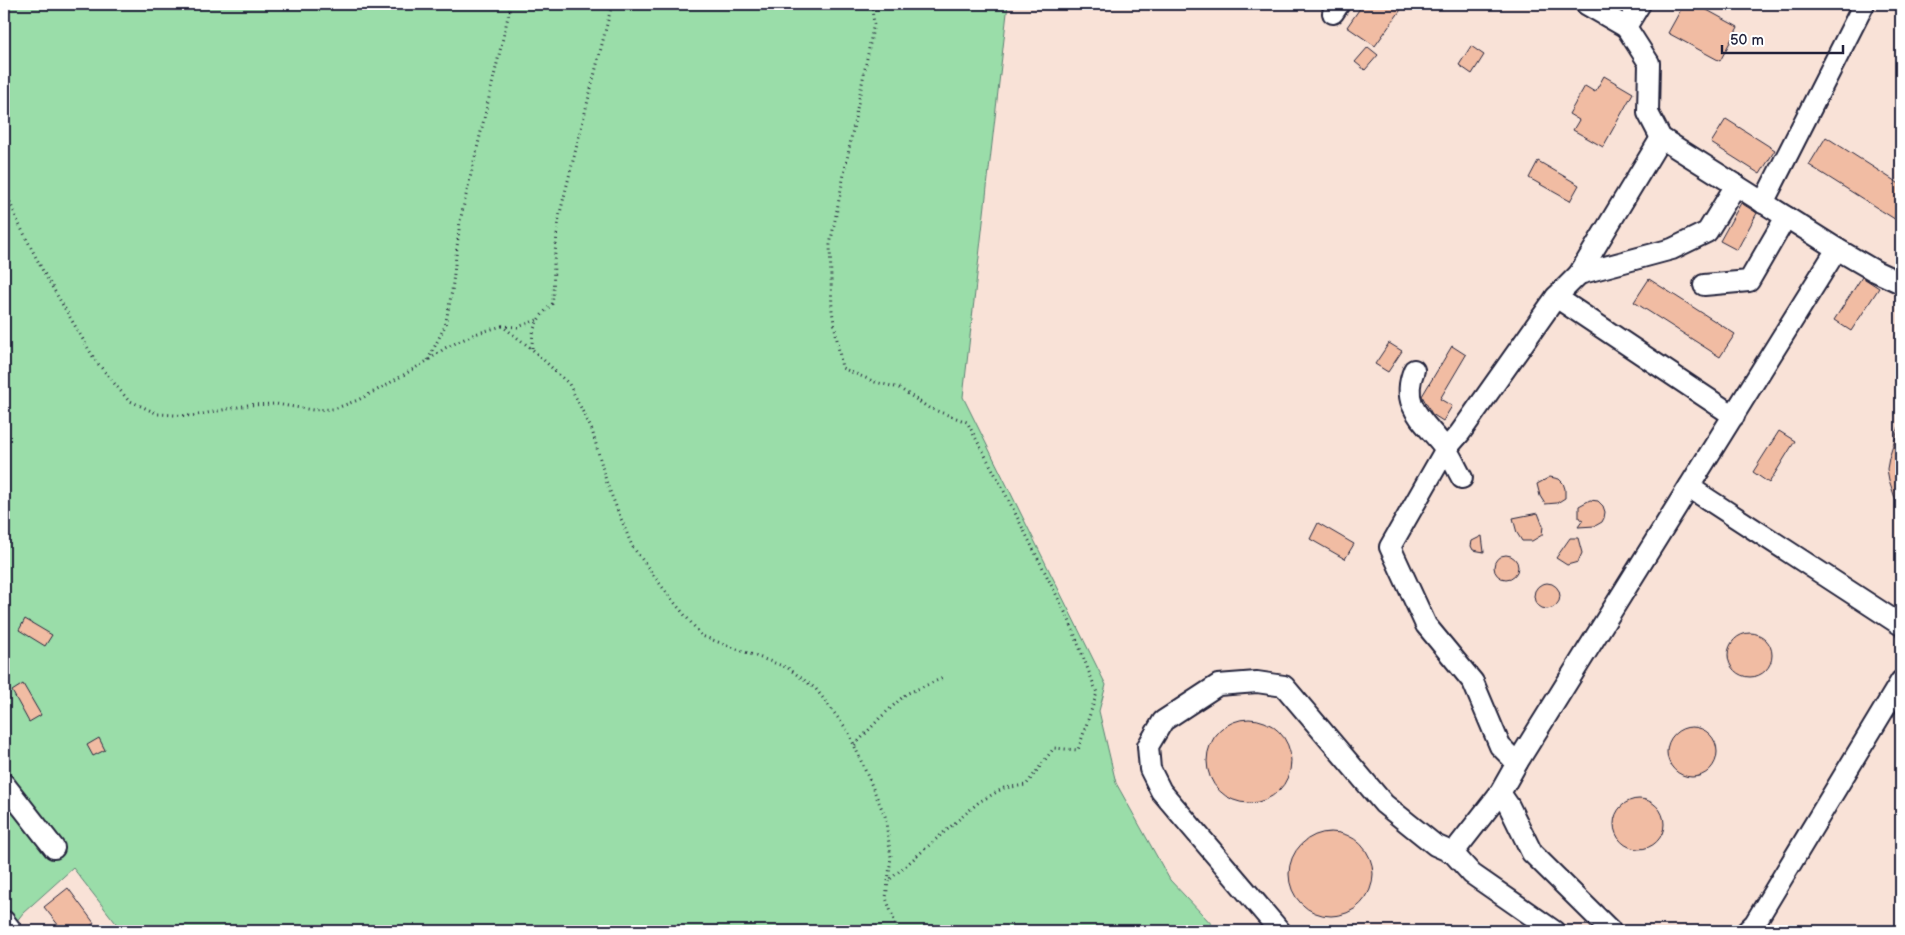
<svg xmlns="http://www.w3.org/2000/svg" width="1905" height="935" font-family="'Balsamiq Sans',sans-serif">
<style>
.built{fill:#f9e2d7}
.green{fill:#9adda9;stroke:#5e8072}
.building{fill:#f1bca3;stroke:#22223b}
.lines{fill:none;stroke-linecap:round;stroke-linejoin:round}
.minor-casing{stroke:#22223b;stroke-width:24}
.path{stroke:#22223b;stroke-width:3;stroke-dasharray:1 4;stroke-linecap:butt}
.minor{stroke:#fff;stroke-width:20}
</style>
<rect width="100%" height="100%" fill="#fcf2ed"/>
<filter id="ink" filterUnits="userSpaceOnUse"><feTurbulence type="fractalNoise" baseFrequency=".02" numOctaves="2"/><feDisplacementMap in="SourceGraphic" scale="10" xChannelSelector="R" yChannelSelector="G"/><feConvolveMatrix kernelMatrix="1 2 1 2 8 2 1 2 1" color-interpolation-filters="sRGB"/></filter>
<g filter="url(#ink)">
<g class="built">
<polygon points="1008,4 1901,4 1901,931 1218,931 1170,880 1116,783 1099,711 1106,685 963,397"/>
<polygon points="73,868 122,931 23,931 16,922 23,913"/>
</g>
<polygon class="green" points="4,4 1008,4 963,397 1106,685 1099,711 1116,783 1170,880 1218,931 122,931 73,868 23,913 16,922 4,907"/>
<g class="building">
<polygon points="1363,4 1405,4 1375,46 1347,27"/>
<polygon points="1684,4 1696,4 1738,27 1720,61 1668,33"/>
<polygon points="1471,46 1484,55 1472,74 1459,65"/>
<polygon points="1368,47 1378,55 1365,70 1355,62"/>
<polygon points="1604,76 1633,93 1603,147 1573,130 1579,120 1569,114 1585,86 1595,92"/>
<polygon points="1726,119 1775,150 1760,174 1711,143"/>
<polygon points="1826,137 1901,185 1901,223 1809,165"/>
<polygon points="1538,161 1579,185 1570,201 1529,178"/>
<polygon points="1741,203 1757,213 1737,250 1720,241"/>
<polygon points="1862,277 1879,288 1851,331 1834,320"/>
<polygon points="1649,279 1735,334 1720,357 1634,302"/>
<polygon points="1389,343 1402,351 1388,372 1375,364"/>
<polygon points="1452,346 1466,355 1440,399 1452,406 1443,421 1432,414 1422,396"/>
<polygon points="1899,427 1901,428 1901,509 1899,510 1889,480 1887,469 1889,458"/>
<polygon points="1779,431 1795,441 1769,483 1753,472"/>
<polygon points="1550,477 1559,479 1563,483 1565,489 1565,498 1557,503 1545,504 1540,496 1537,484"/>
<polygon points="1590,500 1598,501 1603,506 1605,512 1604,518 1602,522 1595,526 1578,527 1583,520 1579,518 1579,506"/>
<polygon points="1538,513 1543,526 1542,535 1532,541 1522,541 1517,533 1513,518"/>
<polygon points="1318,523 1354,544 1345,559 1310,539"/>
<polygon points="1482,536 1484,552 1473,550 1471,546 1472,541"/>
<polygon points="1570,538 1578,538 1582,553 1578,562 1567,565 1556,558"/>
<circle cx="1506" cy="567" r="12"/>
<circle cx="1547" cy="596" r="13"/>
<polygon points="25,619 52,635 45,646 19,630"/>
<circle cx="1750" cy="655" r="22"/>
<polygon points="23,684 41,715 29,722 12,691"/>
<circle cx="1249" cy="761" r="42"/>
<circle cx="1692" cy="752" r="25"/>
<polygon points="99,738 105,750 93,756 87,745"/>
<circle cx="1639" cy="824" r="25"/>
<circle cx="1331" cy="874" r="42"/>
<polygon points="68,888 94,923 84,931 63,931 44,907"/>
</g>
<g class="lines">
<defs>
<g id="minor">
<polyline points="1586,4 1626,27"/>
<polyline points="1640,4 1626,27 1649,63 1648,113 1661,138 1837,249 1875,271 1901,283"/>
<polyline points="1333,13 1339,4"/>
<polyline points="1763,203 1864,4"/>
<polyline points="1579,274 1672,249 1707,232 1736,185"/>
<polyline points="1704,285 1749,281 1786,217"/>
<polyline points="1556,297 1734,416"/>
<path d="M 1414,370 C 1399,407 1425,421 1445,448 C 1452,457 1456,468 1462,478"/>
<polyline points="1689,487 1901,625"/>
<polyline points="1517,763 1500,746 1473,682 1426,625 1390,547 1446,449 1460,433 1556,297 1579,274 1661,138"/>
<polyline points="4,784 54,848"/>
<polyline points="1500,793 1509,806 1532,853 1611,931"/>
<polyline points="1453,853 1500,793 1517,763 1837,249"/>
<polyline points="4,921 12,931"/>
<polyline points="1280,931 1161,791 1150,769 1148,746 1163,721 1218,685 1257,682 1284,686 1384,804 1435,845 1453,853 1472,874 1554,931"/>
<polyline points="1747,931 1755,923 1901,681"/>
</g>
</defs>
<use href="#minor" class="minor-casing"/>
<g class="path">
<polyline points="871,4 874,23 830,245 832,311 842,368 875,382 899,388 929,408 967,422 1001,485 1069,620 1097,693 1078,750 1054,748 1026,785 1004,788 979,802 888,881"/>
<polyline points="4,188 19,224 44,273 95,360 128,400 158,414 192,416 248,405 276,404 313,410 334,409 358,400 383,387 427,361 445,348 475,334 502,326 532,349 569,384 592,430 607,484 632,546 669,596 702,636 788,668 816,689 848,731 885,816 891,857 886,898 898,931"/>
<polyline points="502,326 518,327 537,320"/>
<path d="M 532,348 C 532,325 537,319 553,303 L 554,262 L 559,217 L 612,4"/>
<polyline points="428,360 445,326 452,291 460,221 511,4"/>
<polyline points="855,745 880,718 906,694 943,678"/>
</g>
<use href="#minor" class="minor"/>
</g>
</g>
<rect width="1905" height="935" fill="none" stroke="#fff" stroke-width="20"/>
<rect x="10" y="10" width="1885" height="915" fill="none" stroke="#22223b" stroke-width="2" filter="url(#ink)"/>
<path d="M1722 45v8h121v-8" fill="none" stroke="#22223b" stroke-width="2.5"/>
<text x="1730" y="45" font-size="15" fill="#22223b" stroke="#ffffff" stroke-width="4" paint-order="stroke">50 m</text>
</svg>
